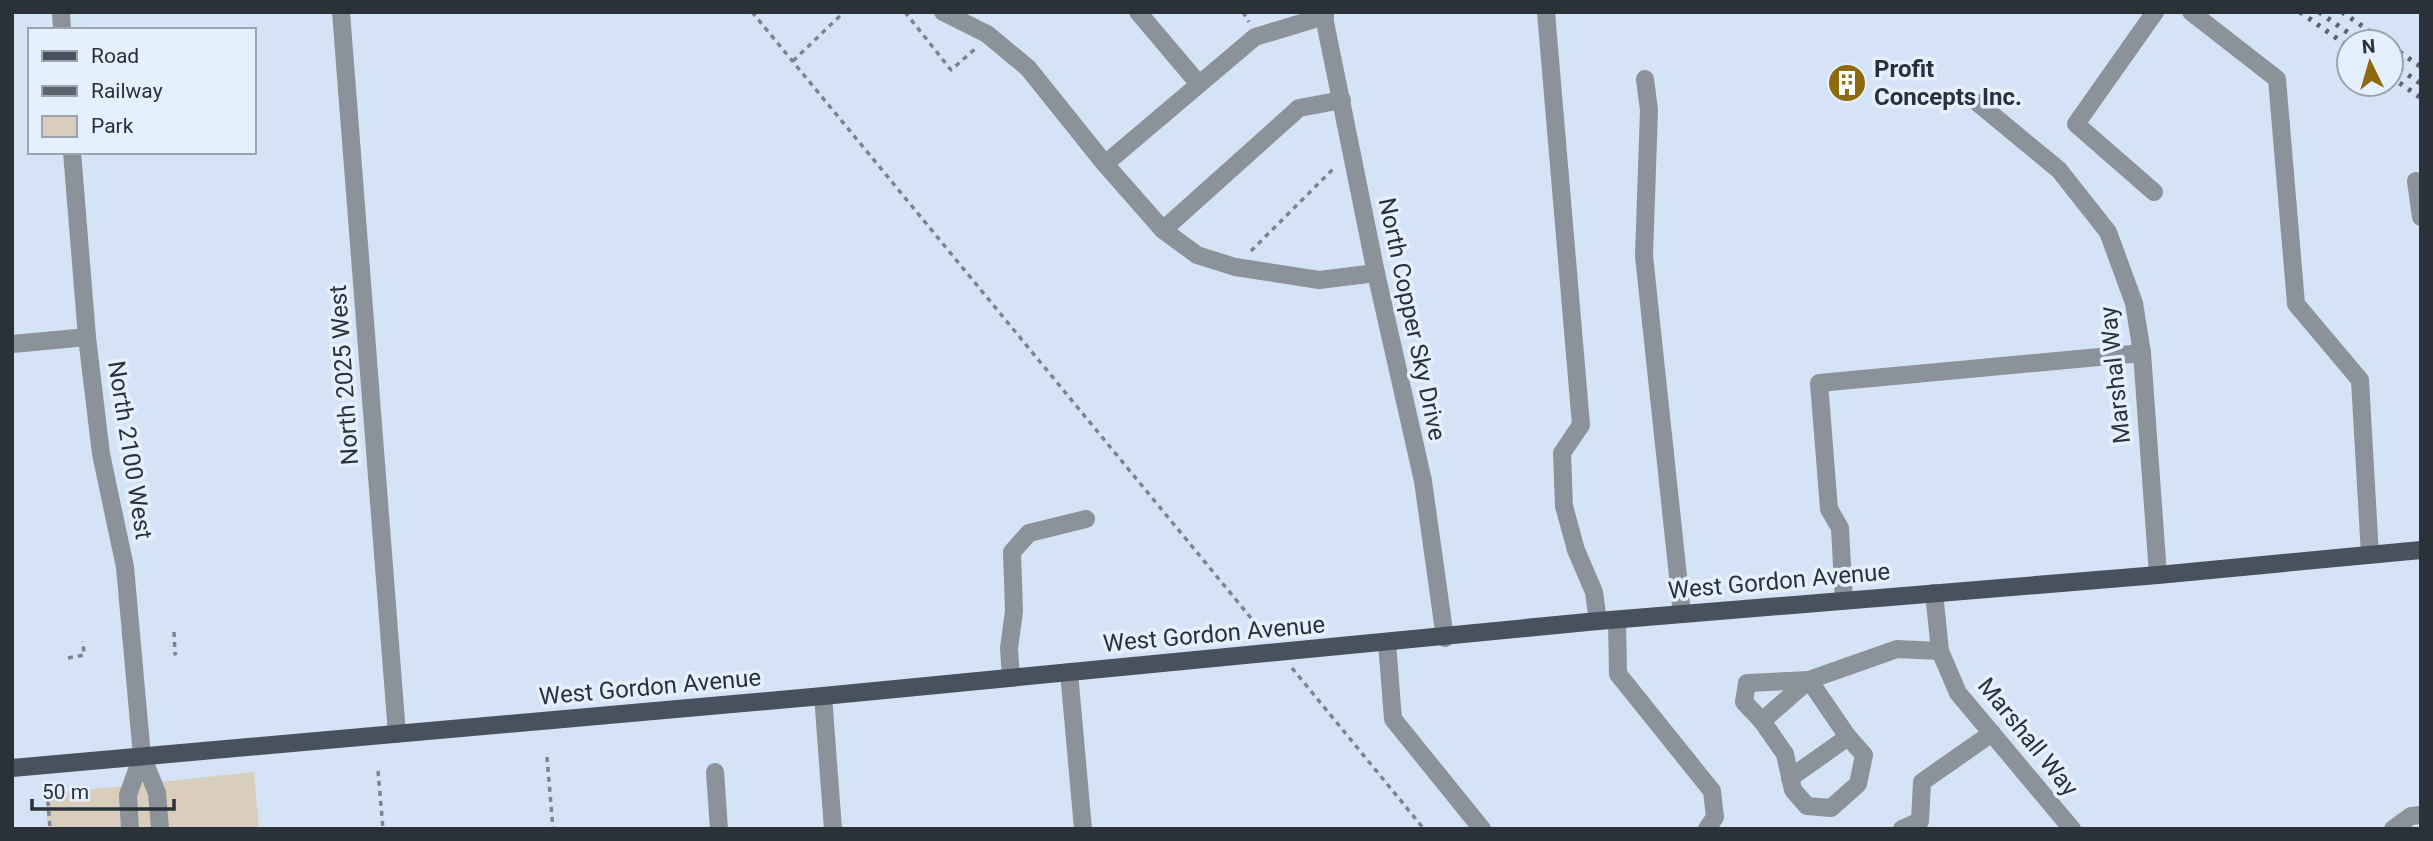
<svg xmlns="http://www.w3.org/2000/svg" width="2433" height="841" font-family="Roboto,sans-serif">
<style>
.green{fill:#d9cebc}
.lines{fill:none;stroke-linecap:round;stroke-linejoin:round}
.path{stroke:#7b8592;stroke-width:3.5;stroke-dasharray:5 5;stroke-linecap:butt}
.minor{stroke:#8c929a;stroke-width:18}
.major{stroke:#48525f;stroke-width:18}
.rail{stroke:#5b636d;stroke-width:5;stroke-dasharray:3.5 7;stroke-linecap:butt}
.labels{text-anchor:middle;stroke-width:7;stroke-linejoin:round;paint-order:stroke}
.poi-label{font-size:24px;font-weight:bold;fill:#2b3138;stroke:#e5f0ff;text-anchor:start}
.street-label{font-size:24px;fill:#2b3138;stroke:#e5f0ff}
</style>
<rect width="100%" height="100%" fill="#d5e3f6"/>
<polygon class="green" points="254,772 259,829 48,829 45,794"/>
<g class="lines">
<g class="path">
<polyline points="752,12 1265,635"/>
<polyline points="905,12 951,70 975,49"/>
<polyline points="1243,12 1249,22"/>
<polyline points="793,61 844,12"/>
<polyline points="1251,251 1335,167"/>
<polyline points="174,632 175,654 177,653"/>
<polyline points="68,658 84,655 83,641"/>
<polyline points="1292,668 1424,829"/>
<polyline points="547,757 553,829"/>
<polyline points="378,771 383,829"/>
<polyline points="48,801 50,829"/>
</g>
<g class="minor">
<polyline points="61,12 62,30"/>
<polyline points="341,12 397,734"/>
<polyline points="943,12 987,34 1028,68 1105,164 1163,230 1197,255 1235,267 1319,280 1376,273"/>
<polyline points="1138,12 1198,83"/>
<polyline points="1323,12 1376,273 1423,481 1445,638"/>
<polyline points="1546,12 1581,425 1562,453 1564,506 1576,550 1594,592 1598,621"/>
<polyline points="2191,12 2277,79 2296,304 2360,380 2370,555"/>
<polyline points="1645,79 1649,110 1644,256 1682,614"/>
<polyline points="1978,103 2059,170 2108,232 2134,303 2142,353 2158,575"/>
<polyline points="72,152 87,337 101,454 125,567 142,756 157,793 160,829"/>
<polyline points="1105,164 1255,37 1325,16"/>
<polyline points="2416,181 2421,217"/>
<polyline points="2154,192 2076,124 2155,12"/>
<polyline points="1163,230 1299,108 1342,100"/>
<polyline points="12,344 87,337"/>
<polyline points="1934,593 1940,651 1958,693 2072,829"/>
<polyline points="1844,601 1840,528 1829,509 1819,383 2142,353"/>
<polyline points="1617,620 1618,674 1712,791 1715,817 1707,829"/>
<polyline points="1387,643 1393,719 1482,829"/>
<polyline points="1069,672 1083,829"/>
<polyline points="1011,678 1009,648 1014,611 1012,552 1029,533 1086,519"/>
<polygon points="1809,680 1848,737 1864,755 1858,784 1831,808 1807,806 1793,790 1785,754 1762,721 1744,702 1747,683"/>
<polyline points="823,696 833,829"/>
<polyline points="1762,721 1809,680 1897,649 1940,651"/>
<polyline points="715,772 719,829"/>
<polyline points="1790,778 1848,737"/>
<polyline points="130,829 128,795 142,756"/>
<polyline points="1902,829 1920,821 1922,782 1992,733"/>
<polyline points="2393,829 2411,816 2421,815"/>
</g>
<polyline class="major" points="12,768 823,696 1598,621 2158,575 2421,550"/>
<g class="rail">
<polyline points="2300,12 2349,47"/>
<polyline points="2319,12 2361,42"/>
<polyline points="2342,12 2385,42"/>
<polyline points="2391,46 2421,67"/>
<polyline points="2391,63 2421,84"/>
<polyline points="2391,77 2421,98"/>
</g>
</g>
<defs>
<symbol id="building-disc" viewBox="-11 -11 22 22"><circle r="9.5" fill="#8f690e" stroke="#e5f0ff"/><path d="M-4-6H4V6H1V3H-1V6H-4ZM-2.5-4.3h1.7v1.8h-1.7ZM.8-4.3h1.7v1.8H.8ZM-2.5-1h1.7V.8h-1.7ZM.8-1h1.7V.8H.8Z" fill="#fff"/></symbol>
</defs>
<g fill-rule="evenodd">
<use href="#building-disc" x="1825" y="61" width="44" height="44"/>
</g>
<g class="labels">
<g class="poi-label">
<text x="1874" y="77">Profit<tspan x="1874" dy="28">Concepts Inc.</tspan></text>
</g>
<g class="street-label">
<text transform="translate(1412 319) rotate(78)" y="8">North Copper Sky Drive</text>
<text transform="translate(344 375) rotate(-94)" y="8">North 2025 West</text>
<text transform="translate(2115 375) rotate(-96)" y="8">Marshal Way</text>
<text transform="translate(130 450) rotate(81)" y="8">North 2100 West</text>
<text transform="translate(1779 581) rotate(-5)" y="8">West Gordon Avenue</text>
<text transform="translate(1214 634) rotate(-5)" y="8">West Gordon Avenue</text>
<text transform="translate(650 687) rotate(-5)" y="8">West Gordon Avenue</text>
<text transform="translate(2028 737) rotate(51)" y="8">Marshall Way</text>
</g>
</g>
<rect width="2433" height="841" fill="none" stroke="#2b3138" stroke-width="28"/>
<rect x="28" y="28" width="228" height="126" fill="#e5f0ff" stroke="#9ba4af" stroke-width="2"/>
<rect x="42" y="51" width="35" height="10" fill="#48525f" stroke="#9ba4af" stroke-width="2"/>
<text x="91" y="63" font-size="21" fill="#2b3138">Road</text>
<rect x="42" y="86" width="35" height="10" fill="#5b636d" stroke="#9ba4af" stroke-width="2"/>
<text x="91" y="98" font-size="21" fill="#2b3138">Railway</text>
<rect x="42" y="116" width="35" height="21" fill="#d9cebc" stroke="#9ba4af" stroke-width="2"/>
<text x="91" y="133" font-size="21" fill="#2b3138">Park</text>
<g transform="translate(2370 63) rotate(355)"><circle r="33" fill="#e5f0ff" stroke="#9ba4af" stroke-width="2"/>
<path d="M0-5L12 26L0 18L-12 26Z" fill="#8f690e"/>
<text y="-10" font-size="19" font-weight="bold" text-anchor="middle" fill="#2b3138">N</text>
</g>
<path d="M32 799v10h142v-10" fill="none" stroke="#2b3138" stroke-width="3.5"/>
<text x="42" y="799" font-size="21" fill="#2b3138" stroke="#e5f0ff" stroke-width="5" paint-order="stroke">50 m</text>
</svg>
